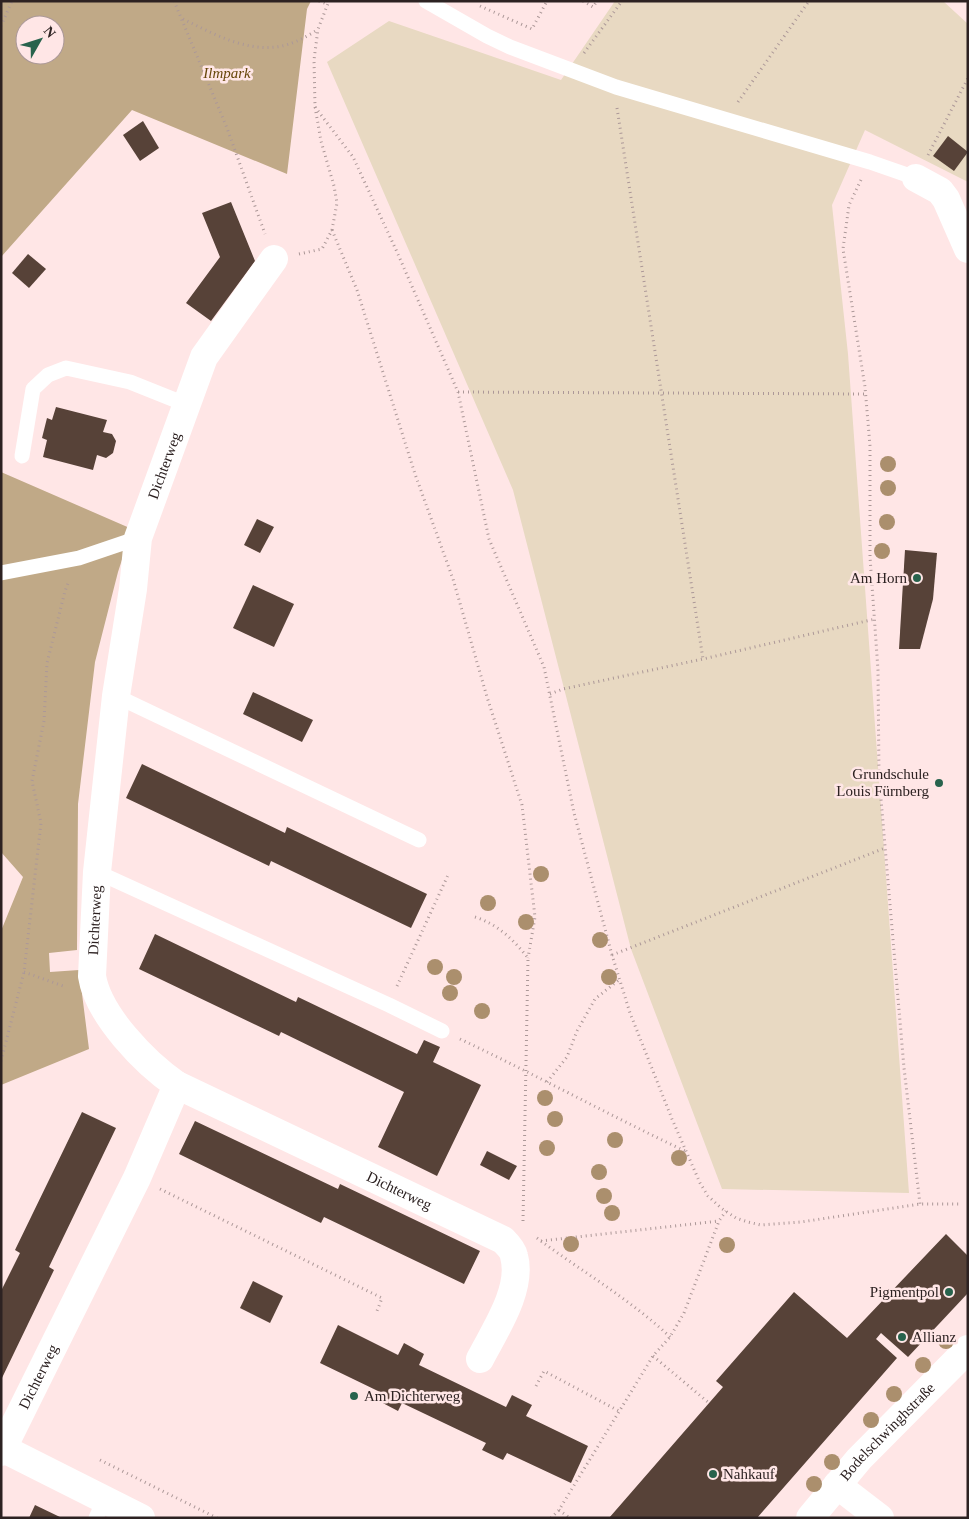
<svg xmlns="http://www.w3.org/2000/svg" width="969" height="1519" font-family="'Times New Roman',serif">
<style>
.green{fill:#e8d9c2}
.forest{fill:#c0a987;fill-rule:evenodd}
.building{fill:#574238}
.lines{fill:none;stroke-linecap:round;stroke-linejoin:round}
.path{stroke:#ac9898;stroke-width:3;stroke-dasharray:1 4;stroke-linecap:butt}
.service{stroke:#fff;stroke-width:15}
.minor{stroke:#fff;stroke-width:28}
.tree{fill:#ab8f6d}
.poi-dot{fill:#28634d;stroke:#ffe6e6;stroke-width:2}
.labels{text-anchor:middle;stroke-width:5;stroke-linejoin:round;paint-order:stroke}
.park-label{font-size:15px;font-style:italic;fill:#67470a;stroke:#ffe6e6}
.street-label{font-size:15px;fill:#2d2222;stroke:#ffe6e6}
.poi-label{font-size:15px;fill:#2d2222;stroke:#ffe6e6;text-anchor:end}
</style>
<rect width="100%" height="100%" fill="#ffe6e6"/>
<polygon class="green" points="615,1 943,1 968,24 968,182 865,130 832,205 848,354 909,1193 722,1189 631,949 513,490 327,62 389,21 561,80"/>
<g class="forest">
<path d="M 1,1 L 311,1 L 307,9 L 287,174 L 132,110 L 1,257 ZM 25,25 L 55,25 L 55,55 L 25,55 Z"/>
<polygon points="1,472 132,529 118,572 95,662 78,804 77,950 49,953 50,972 79,970 89,1049 1,1085 1,931 23,877 1,852"/>
</g>
<g class="building">
<polygon points="143,121 159,148 140,161 123,135"/>
<polygon points="948,136 968,152 954,171 933,156"/>
<polygon points="231,202 255,261 211,321 186,303 220,257 202,213"/>
<polygon points="28,254 46,269 29,288 12,273"/>
<polygon points="56,407 107,420 103,432 112,434 116,441 113,453 106,458 97,455 93,470 43,457 47,440 42,438 47,418 52,420"/>
<polygon points="257,519 274,527 260,553 244,545"/>
<polygon points="905,550 937,553 933,599 920,649 899,649"/>
<polygon points="253,585 294,604 274,647 233,628"/>
<polygon points="253,692 313,720 302,742 243,714"/>
<polygon points="142,764 285,833 287,827 427,894 411,928 271,861 269,866 126,798"/>
<polygon points="155,934 296,1002 298,997 417,1054 424,1040 440,1047 433,1062 481,1085 437,1176 378,1147 404,1092 281,1032 279,1036 139,969"/>
<polygon points="82,1112 116,1128 49,1267 54,1270 1,1380 1,1291 20,1253 15,1250"/>
<polygon points="195,1121 338,1189 340,1184 480,1251 464,1284 324,1217 321,1223 179,1154"/>
<polygon points="487,1151 517,1166 509,1180 480,1165"/>
<polygon points="946,1234 968,1256 968,1293 908,1357 881,1333 876,1339 897,1358 757,1518 609,1518 723,1387 716,1381 794,1292 847,1338"/>
<polygon points="253,1281 283,1296 270,1323 240,1308"/>
<polygon points="338,1325 398,1355 404,1343 424,1354 419,1365 506,1407 512,1395 532,1405 526,1416 588,1446 571,1483 507,1453 503,1460 482,1450 486,1443 402,1403 398,1411 377,1400 380,1392 320,1363"/>
<polygon points="35,1505 62,1518 29,1518"/>
</g>
<g class="lines">
<g class="path">
<polyline points="174,1 227,128 265,234"/>
<polyline points="319,1 327,4"/>
<polyline points="583,1 593,7 597,1"/>
<polyline points="480,6 532,29 547,1"/>
<path d="M 183,19 C 218,36 258,59 297,41 C 304,38 311,34 317,30"/>
<polyline points="1,26 12,1"/>
<polyline points="584,53 622,1"/>
<polyline points="738,102 809,1"/>
<polyline points="315,107 353,157 397,252 458,392 489,539 544,667 574,813 612,955 630,1013 672,1119 700,1183 708,1196 721,1208 736,1218 748,1222 761,1225 801,1222 920,1204 961,1204"/>
<polyline points="617,108 703,659"/>
<polyline points="928,155 968,78"/>
<polyline points="861,180 849,205 843,249 865,387 870,446 870,557 878,670 879,776 904,1068 920,1204"/>
<polyline points="332,230 357,290 415,474 453,579 487,697 522,805 535,917 528,958"/>
<polyline points="299,254 322,249 332,230 337,203 334,186 321,141 315,107 314,60 318,29 329,1"/>
<polyline points="458,392 865,394"/>
<polyline points="550,694 563,689 703,659 875,619"/>
<path d="M 475,917 C 497,924 513,939 528,958 L 523,1221"/>
<polyline points="612,955 885,848"/>
<polyline points="24,972 66,987"/>
<polyline points="397,986 448,875"/>
<path d="M 460,1039 C 536,1075 609,1115 685,1151"/>
<polyline points="1,1061 24,972 41,823 32,781 44,721 47,663 65,591 69,581"/>
<polyline points="547,1082 567,1057 577,1031 595,999 620,979"/>
<polyline points="160,1189 382,1298 377,1311"/>
<path d="M 537,1238 C 581,1271 630,1299 670,1337"/>
<polyline points="541,1241 719,1221"/>
<polyline points="653,1356 709,1403"/>
<polyline points="536,1386 544,1371 619,1411"/>
<polyline points="100,1460 217,1518"/>
<polyline points="559,1510 570,1518"/>
<polyline points="551,1518 559,1510 653,1356 670,1337 684,1313 719,1221 726,1211"/>
</g>
<g class="service">
<polyline points="426,1 487,36 510,47 616,87 870,162 916,178"/>
<polyline points="22,456 33,389 48,375 66,368 130,382 185,404"/>
<polyline points="1,573 79,558 138,538"/>
<polyline points="116,696 419,840"/>
<polyline points="97,872 389,1005 442,1031"/>
<polyline points="96,1518 104,1500"/>
</g>
<g class="minor">
<polyline points="916,178 940,191 946,199 968,249"/>
<path id="s1" d="M 177,1085 L 503,1240 C 507,1244 513,1250 514,1256 C 523,1289 495,1330 480,1359"/>
<polyline points="4,1449 141,1518"/>
<path id="s2" d="M 1,1452 L 137,1178 L 177,1085 C 145,1063 98,1015 92,976 L 97,872 L 116,696 L 133,589 L 138,538 L 204,357 L 274,259"/>
<polyline points="837,1485 880,1518"/>
<path id="s3" d="M 810,1518 L 859,1459 L 968,1349"/>
</g>
</g>
<g class="tree">
<circle cx="888" cy="464" r="8"/>
<circle cx="888" cy="488" r="8"/>
<circle cx="887" cy="522" r="8"/>
<circle cx="882" cy="551" r="8"/>
<circle cx="541" cy="874" r="8"/>
<circle cx="488" cy="903" r="8"/>
<circle cx="526" cy="922" r="8"/>
<circle cx="600" cy="940" r="8"/>
<circle cx="435" cy="967" r="8"/>
<circle cx="454" cy="977" r="8"/>
<circle cx="609" cy="977" r="8"/>
<circle cx="450" cy="993" r="8"/>
<circle cx="482" cy="1011" r="8"/>
<circle cx="545" cy="1098" r="8"/>
<circle cx="555" cy="1119" r="8"/>
<circle cx="615" cy="1140" r="8"/>
<circle cx="547" cy="1148" r="8"/>
<circle cx="679" cy="1158" r="8"/>
<circle cx="599" cy="1172" r="8"/>
<circle cx="604" cy="1196" r="8"/>
<circle cx="612" cy="1213" r="8"/>
<circle cx="571" cy="1244" r="8"/>
<circle cx="727" cy="1245" r="8"/>
<circle cx="946" cy="1341" r="8"/>
<circle cx="923" cy="1365" r="8"/>
<circle cx="894" cy="1394" r="8"/>
<circle cx="871" cy="1420" r="8"/>
<circle cx="832" cy="1462" r="8"/>
<circle cx="814" cy="1484" r="8"/>
</g>
<g class="poi-dot">
<circle cx="917" cy="578" r="5"/>
<circle cx="939" cy="783" r="5"/>
<circle cx="949" cy="1292" r="5"/>
<circle cx="902" cy="1337" r="5"/>
<circle cx="354" cy="1396" r="5"/>
<circle cx="713" cy="1474" r="5"/>
</g>
<g class="labels">
<g class="park-label">
<text x="227" y="78">Ilmpark</text>
</g>
<g class="street-label">
<text dy="5" stroke="none"><textPath href="#s2" startOffset="1066">Dichterweg</textPath></text>
<text dy="5" stroke="none"><textPath href="#s2" startOffset="604">Dichterweg</textPath></text>
<text dy="5" stroke="none"><textPath href="#s1" startOffset="246">Dichterweg</textPath></text>
<text dy="5" stroke="none"><textPath href="#s2" startOffset="84">Dichterweg</textPath></text>
<text dy="5" stroke="none"><textPath href="#s3" startOffset="116">Bodelschwinghstraße</textPath></text>
</g>
<g class="poi-label">
<text x="907" y="583">Am Horn</text>
<text x="929" y="779">Grundschule<tspan x="929" dy="17">Louis Fürnberg</tspan></text>
<text x="939" y="1297">Pigmentpol</text>
<text x="912" y="1342" text-anchor="start">Allianz</text>
<text x="364" y="1401" text-anchor="start">Am Dichterweg</text>
<text x="723" y="1479" text-anchor="start">Nahkauf</text>
</g>
</g>
<rect width="969" height="1519" fill="none" stroke="#2d2222" stroke-width="5"/>
<g transform="translate(40 40) rotate(51)"><circle r="24" fill="#ffe6e6" stroke="#ab9898"/>
<path d="M0-4L9 19L0 12L-9 19Z" fill="#28634d"/>
<text y="-8" font-size="14" font-weight="bold" text-anchor="middle" fill="#2d2222">N</text>
</g>
</svg>
